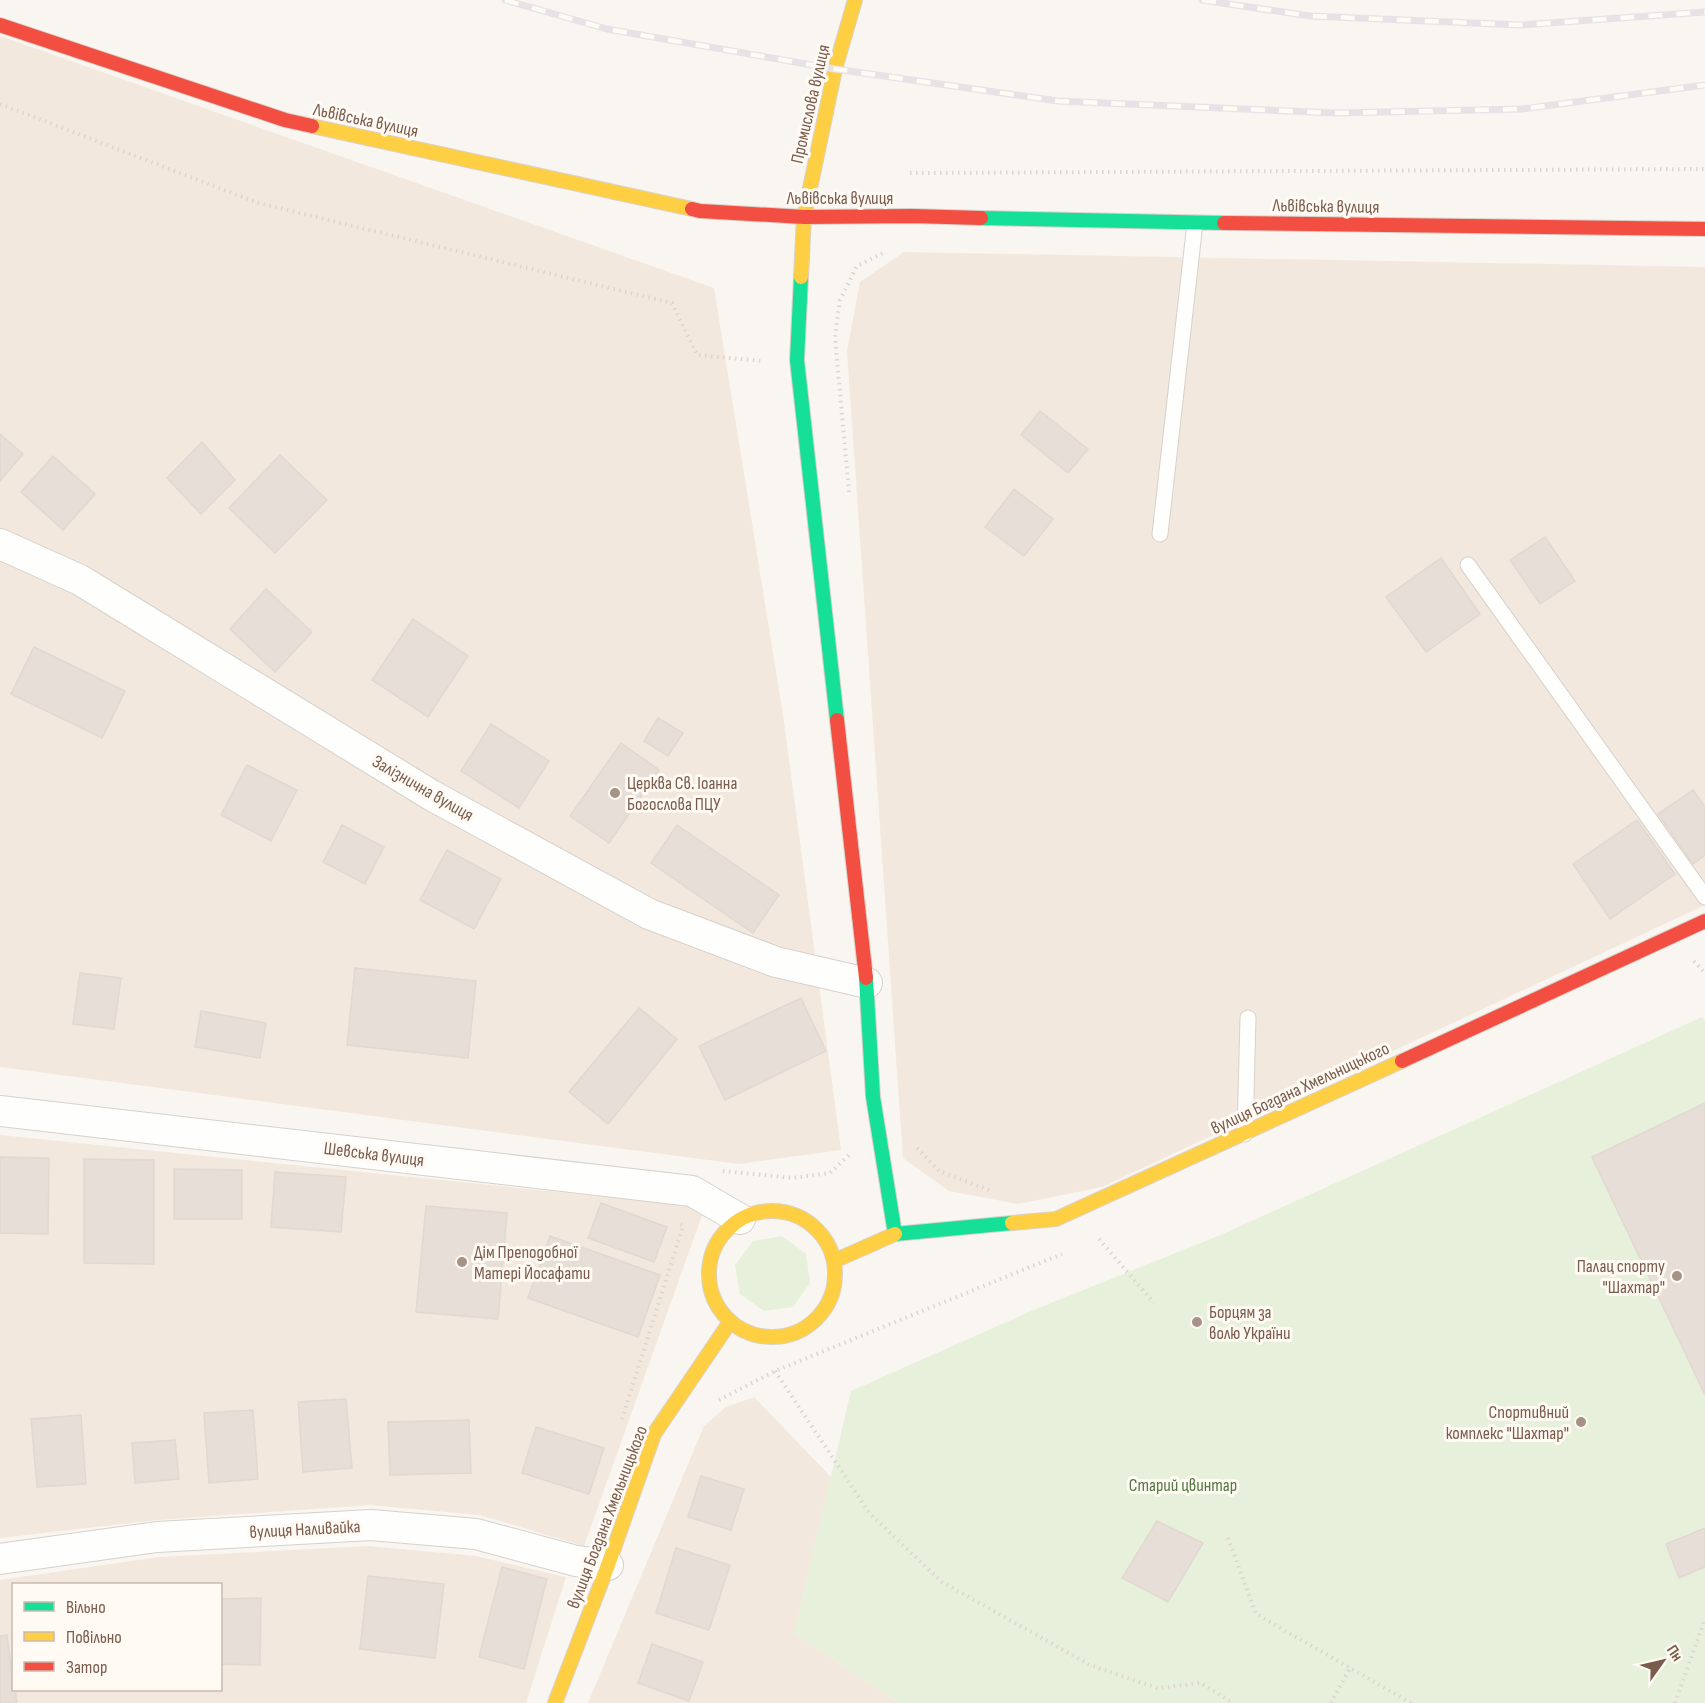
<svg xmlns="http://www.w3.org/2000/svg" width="1705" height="1703" font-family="'Sofia Sans Condensed',sans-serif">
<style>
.residential{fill:#f2e8de;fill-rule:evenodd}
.green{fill:#e7f0db}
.building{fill:#e6ded7;stroke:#e2d8d2;stroke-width:1.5}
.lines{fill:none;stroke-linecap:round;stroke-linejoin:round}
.lane-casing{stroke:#d7d1cb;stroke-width:17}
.street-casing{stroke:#d7d1cb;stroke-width:32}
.fast-casing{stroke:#d9d2cb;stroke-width:16}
.slow-casing{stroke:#d9d2cb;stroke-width:16}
.jam-casing{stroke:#d9d2cb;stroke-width:16}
.path{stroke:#dcd5d0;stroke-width:4;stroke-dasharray:1.5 4.5;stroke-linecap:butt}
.lane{stroke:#fefefd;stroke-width:15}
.street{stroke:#fefefd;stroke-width:30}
.fast{stroke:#16e098;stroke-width:14}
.slow{stroke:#ffcf43;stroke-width:14}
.jam{stroke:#f24e42;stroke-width:14}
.rail-casing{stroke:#e6e3e7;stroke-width:7}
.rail{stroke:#fffaf3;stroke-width:4.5;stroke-dasharray:14;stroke-linecap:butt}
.poi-dot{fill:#a69286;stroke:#fffaf3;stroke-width:2}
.labels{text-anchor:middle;stroke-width:6;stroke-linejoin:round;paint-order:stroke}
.street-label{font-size:18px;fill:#7a5c4d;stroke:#fffaf3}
.poi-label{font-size:18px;fill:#7a5c4d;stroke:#fffaf3;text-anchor:start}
.park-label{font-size:18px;fill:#537a41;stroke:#fffaf3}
</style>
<rect width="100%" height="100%" fill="#f9f5f0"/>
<g class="residential">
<polygon points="0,36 714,288 783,715 841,1150 739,1164 0,1067"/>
<polygon points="904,252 1705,267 1705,905 1102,1187 1018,1204 949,1191 903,1158 847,351 860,282"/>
<polygon points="0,1135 705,1207 584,1546 480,1515 370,1505 157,1520 0,1538"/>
<polygon points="754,1397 831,1477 794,1633 898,1703 588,1703 704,1426 726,1407"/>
<path d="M 368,1546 L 476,1556 L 566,1577 L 526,1703 L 0,1703 L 0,1580 L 160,1557 ZM 14,1584 L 220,1584 L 220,1690 L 14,1690 Z"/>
</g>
<g class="green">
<polygon points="1702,1017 1705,1021 1705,1703 898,1703 794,1633 851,1391 1029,1312 1223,1234"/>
<polygon points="782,1236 806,1254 810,1283 793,1307 764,1311 740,1294 735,1265 753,1241"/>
</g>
<g class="building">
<polygon points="1040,411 1088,449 1068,473 1021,435"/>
<polygon points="0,434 23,454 0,481"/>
<polygon points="202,442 235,480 201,514 167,478"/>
<polygon points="280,455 327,500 275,553 229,508"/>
<polygon points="53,456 95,494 63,530 21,492"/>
<polygon points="1014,489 1053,519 1024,556 985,527"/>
<polygon points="1545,537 1575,581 1540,604 1510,560"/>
<polygon points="1441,558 1480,614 1426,652 1386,597"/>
<polygon points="266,589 312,632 275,672 230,629"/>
<polygon points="413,619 468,656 428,717 372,680"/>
<polygon points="34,647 125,691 102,738 11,694"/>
<polygon points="658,718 683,733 668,756 644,741"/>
<polygon points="491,724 549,761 519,808 461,771"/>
<polygon points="621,743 659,770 609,843 570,816"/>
<polygon points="247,765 297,790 271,841 221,815"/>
<polygon points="1693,790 1705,807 1705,855 1693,864 1658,814"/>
<polygon points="1637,820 1675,874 1610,919 1573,864"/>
<polygon points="342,825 384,847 365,884 323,862"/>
<polygon points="677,825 779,895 753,933 651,863"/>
<polygon points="447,850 501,879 474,929 420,900"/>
<polygon points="355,968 476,981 468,1058 347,1045"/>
<polygon points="80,973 121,978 114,1029 73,1024"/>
<polygon points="801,998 826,1051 725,1100 699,1046"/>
<polygon points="639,1008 677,1039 608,1124 569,1092"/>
<polygon points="201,1011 266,1023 260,1058 195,1047"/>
<polygon points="1705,1103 1705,1395 1592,1157"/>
<polygon points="0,1157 49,1158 48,1234 0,1233"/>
<polygon points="84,1159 154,1160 154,1264 84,1263"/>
<polygon points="174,1169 242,1170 242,1219 174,1219"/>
<polygon points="275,1172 346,1177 341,1232 271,1227"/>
<polygon points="601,1203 667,1227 654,1262 588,1238"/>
<polygon points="426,1206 507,1213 498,1319 416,1312"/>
<polygon points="550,1236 660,1275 638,1337 528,1298"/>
<polygon points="346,1399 352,1468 303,1472 298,1402"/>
<polygon points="253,1410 258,1479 209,1483 204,1413"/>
<polygon points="81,1415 86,1484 37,1487 31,1419"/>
<polygon points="469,1420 471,1473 390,1475 388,1422"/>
<polygon points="536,1427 604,1448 589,1494 522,1473"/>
<polygon points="175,1440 179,1479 135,1483 132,1443"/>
<polygon points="701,1476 744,1489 731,1530 688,1517"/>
<polygon points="1157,1521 1203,1543 1168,1602 1122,1578"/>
<polygon points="1705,1528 1705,1567 1679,1578 1666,1544"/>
<polygon points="676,1548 730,1565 709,1630 656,1613"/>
<polygon points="502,1567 547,1579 524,1669 479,1657"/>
<polygon points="368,1576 444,1584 435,1658 360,1649"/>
<polygon points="261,1598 260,1665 220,1664 220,1599"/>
<polygon points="7,1635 14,1690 15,1690 17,1703 0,1703 0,1636"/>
<polygon points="652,1644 703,1662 689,1701 638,1683"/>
</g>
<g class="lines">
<defs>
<g id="lane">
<polyline points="1160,534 1195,223"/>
<polyline points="1468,565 1705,897"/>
<polyline points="1245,1134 1248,1018"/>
</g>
<g id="street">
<polyline points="0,544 80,580 431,795 649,914 776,962 867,983"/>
<polyline points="0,1111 692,1191 740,1219"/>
<polyline points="0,1559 157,1537 371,1525 476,1534 576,1561 608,1565"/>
</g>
<g id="fast">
<polyline points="981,218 1224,223"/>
<polyline points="801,277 797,360 837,720"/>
<polyline points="866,978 873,1097 895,1234 1012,1223"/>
</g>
<g id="slow">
<polyline points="312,126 692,209"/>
<polyline points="801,277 804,217 835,69 855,0"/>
<circle cx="772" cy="1274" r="63"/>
<polyline points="1012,1223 1056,1219 1402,1061"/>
<polyline points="834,1261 895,1234"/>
<polyline points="555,1703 608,1565 654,1434 730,1322"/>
</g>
<g id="jam">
<polyline points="0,25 285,120 312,126"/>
<polyline points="692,209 700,211 804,217 913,216 981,218"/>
<polyline points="1224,223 1705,229"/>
<polyline points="837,720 866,978"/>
<polyline points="1402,1061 1705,921"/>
</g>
</defs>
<use href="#lane" class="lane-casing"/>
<use href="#street" class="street-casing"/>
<use href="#fast" class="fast-casing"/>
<use href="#slow" class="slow-casing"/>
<use href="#jam" class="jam-casing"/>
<g class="path">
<polyline points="0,104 258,203 672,303 697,355 763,361"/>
<polyline points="910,173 1705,169"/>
<polyline points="849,492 835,337 840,300 857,266 885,252"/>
<polyline points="1694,961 1705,973"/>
<polyline points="917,1148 939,1171 989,1190"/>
<polyline points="723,1171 793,1178 830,1173 849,1155"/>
<polyline points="1099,1239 1154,1303"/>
<polyline points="775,1371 870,1514 942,1582 1090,1665 1157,1688 1201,1683 1233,1703"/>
<polyline points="719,1400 775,1371 1062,1254"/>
<polyline points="622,1419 683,1226 680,1224"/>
<polyline points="1228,1538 1256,1614 1411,1703"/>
<polyline points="1331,1703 1350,1668"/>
<polyline points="1675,1703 1705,1619"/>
</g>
<use href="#lane" class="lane"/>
<use href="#street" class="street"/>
<use href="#fast" class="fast"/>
<use href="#slow" class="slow"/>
<use href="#jam" class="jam"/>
<defs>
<g id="rail">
<polyline points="505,0 607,29 835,69 1058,101 1335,113 1522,109 1705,85"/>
<polyline points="1202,0 1310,16 1521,25 1705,12"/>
</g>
</defs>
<use href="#rail" class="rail-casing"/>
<use href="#rail" class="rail"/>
</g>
<g class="poi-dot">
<circle cx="615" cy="793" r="6"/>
<circle cx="462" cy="1262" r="6"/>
<circle cx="1677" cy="1276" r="6"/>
<circle cx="1197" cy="1322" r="6"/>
<circle cx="1581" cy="1422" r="6"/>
</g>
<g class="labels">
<g class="street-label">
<text transform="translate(810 104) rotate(-77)" y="6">Промислова вулиця</text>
<text transform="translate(366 120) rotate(12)" y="6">Львівська вулиця</text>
<text x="840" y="204">Львівська вулиця</text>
<text transform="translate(1326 206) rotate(1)" y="6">Львівська вулиця</text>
<text transform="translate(423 788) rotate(30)" y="6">Залізнична вулиця</text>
<text transform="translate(1300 1088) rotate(-25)" y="6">вулиця Богдана Хмельницького</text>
<text transform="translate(374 1154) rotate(7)" y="6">Шевська вулиця</text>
<text transform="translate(607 1517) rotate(-69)" y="6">вулиця Богдана Хмельницького</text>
<text transform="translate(305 1529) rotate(-3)" y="6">вулиця Наливайка</text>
</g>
<g class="poi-label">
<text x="627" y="789">Церква Св. Іоанна<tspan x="627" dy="21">Богослова ПЦУ</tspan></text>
<text x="474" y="1258">Дім Преподобної<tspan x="474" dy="21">Матері Йосафати</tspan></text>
<text x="1665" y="1272" text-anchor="end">Палац спорту<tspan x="1665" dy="21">"Шахтар"</tspan></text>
<text x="1209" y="1318">Борцям за<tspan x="1209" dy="21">волю України</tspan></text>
<text x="1569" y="1418" text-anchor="end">Спортивний<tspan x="1569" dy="21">комплекс "Шахтар"</tspan></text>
</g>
<g class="park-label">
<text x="1183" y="1491">Старий цвинтар</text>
</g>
</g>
<rect x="12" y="1583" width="210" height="108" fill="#fffaf3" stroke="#cabbb1" stroke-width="1.5"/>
<rect x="24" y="1602" width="30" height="9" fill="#16e098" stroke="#cabbb1" stroke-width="1.5"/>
<text x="66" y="1613" font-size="18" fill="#7a5c4d">Вільно</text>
<rect x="24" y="1632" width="30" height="9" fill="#ffcf43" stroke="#cabbb1" stroke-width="1.5"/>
<text x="66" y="1643" font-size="18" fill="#7a5c4d">Повільно</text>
<rect x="24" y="1662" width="30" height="9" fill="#f24e42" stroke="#cabbb1" stroke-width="1.5"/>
<text x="66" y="1673" font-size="18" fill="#7a5c4d">Затор</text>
<g transform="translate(1663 1661) rotate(56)" stroke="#fffaf3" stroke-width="4.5" paint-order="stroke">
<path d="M0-4.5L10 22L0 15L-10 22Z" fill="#7a5c4d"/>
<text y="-9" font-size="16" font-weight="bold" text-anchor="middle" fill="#7a5c4d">Пн</text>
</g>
</svg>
